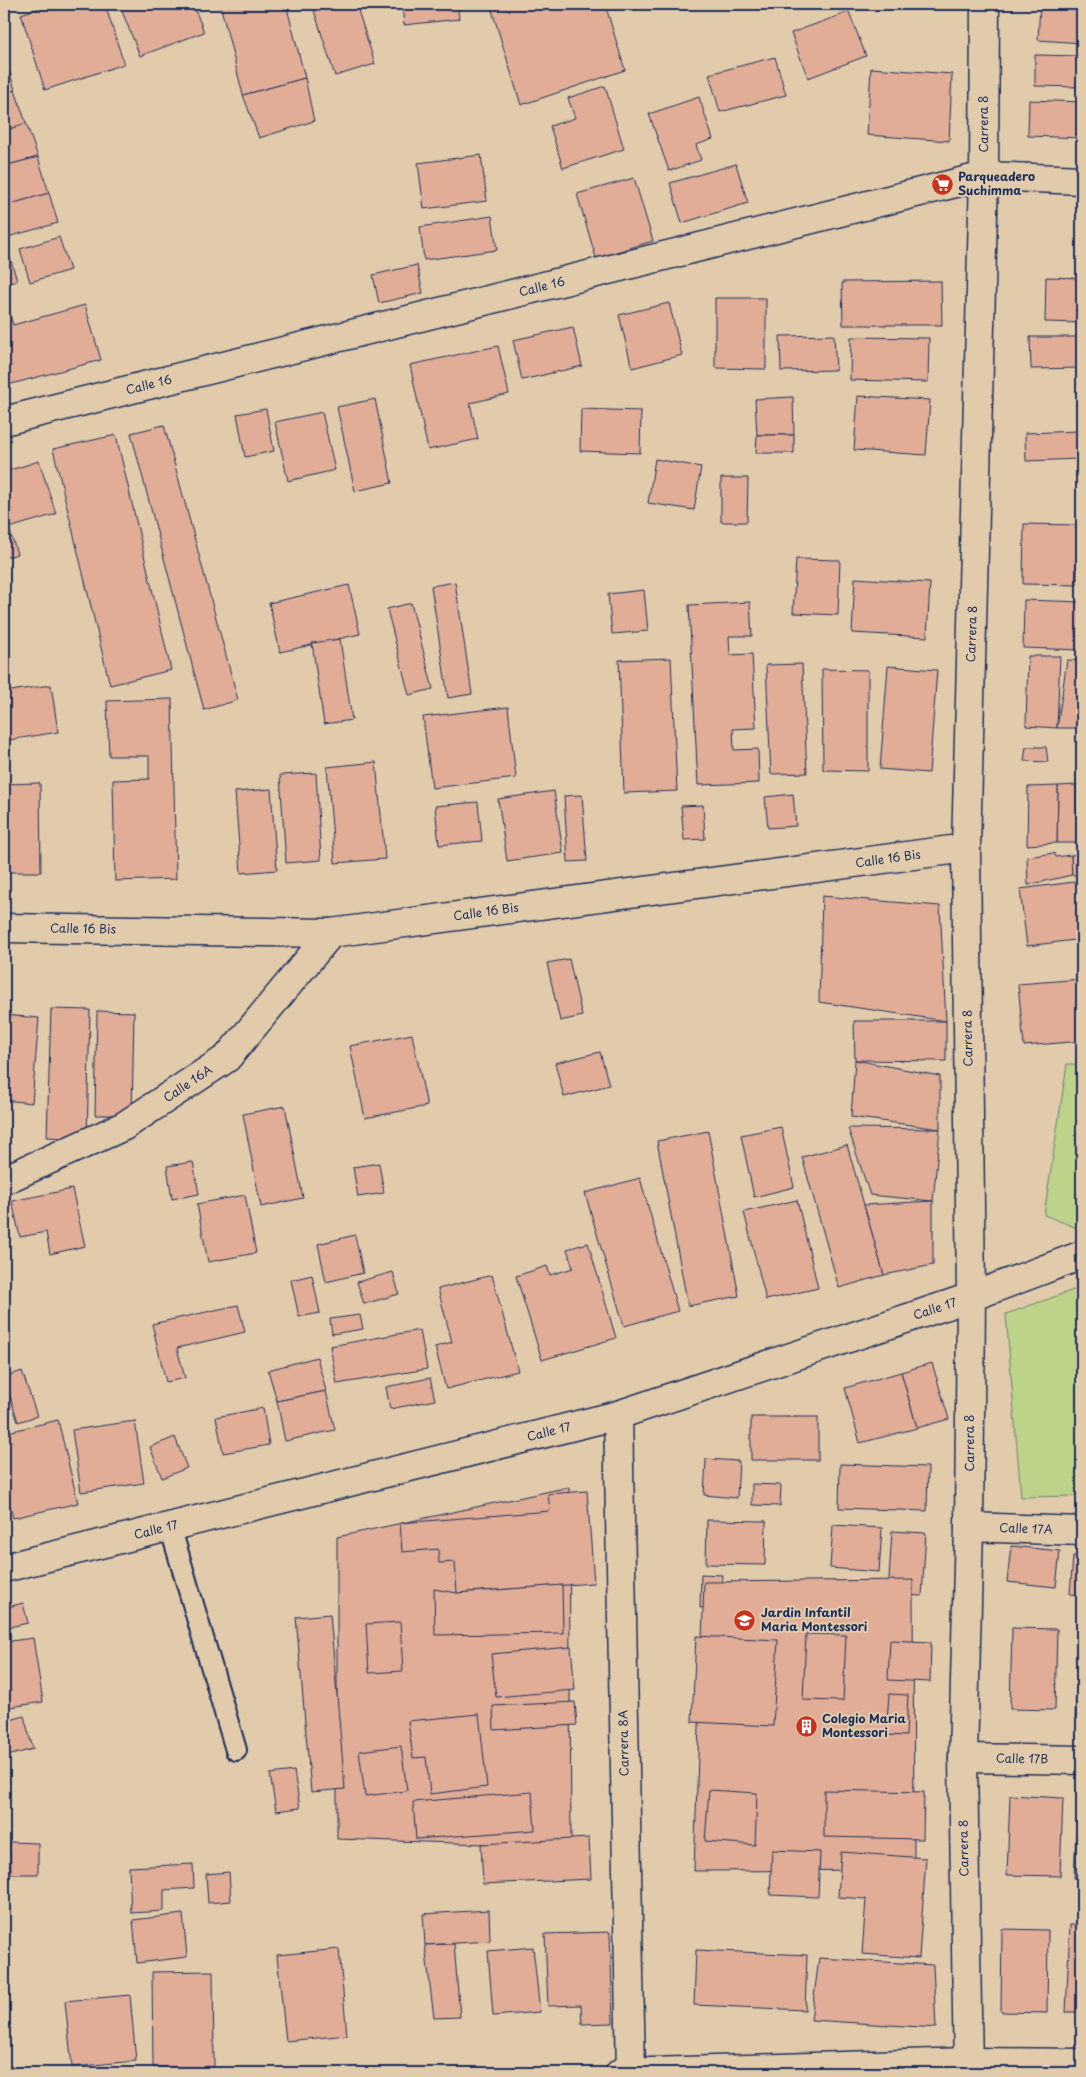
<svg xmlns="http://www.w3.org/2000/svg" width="1086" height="2077" font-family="'Playpen Sans',sans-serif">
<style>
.green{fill:#bcd389;stroke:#6c8174}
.building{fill:#e2ad97;stroke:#1b2f5e}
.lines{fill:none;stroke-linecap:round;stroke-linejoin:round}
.lane-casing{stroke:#1b2f5e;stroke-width:24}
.street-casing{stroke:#1b2f5e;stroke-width:31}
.lane{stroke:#e2cbab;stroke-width:20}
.street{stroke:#e2cbab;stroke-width:28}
.labels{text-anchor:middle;stroke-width:4;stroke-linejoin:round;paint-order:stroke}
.street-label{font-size:12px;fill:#1b2f5e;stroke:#e2cbab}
.poi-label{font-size:12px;font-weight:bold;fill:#1b2f5e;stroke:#e2cbab;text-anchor:start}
</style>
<rect width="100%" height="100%" fill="#e2cbab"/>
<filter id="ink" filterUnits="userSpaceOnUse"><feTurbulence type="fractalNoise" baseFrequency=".02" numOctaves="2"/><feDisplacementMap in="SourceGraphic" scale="10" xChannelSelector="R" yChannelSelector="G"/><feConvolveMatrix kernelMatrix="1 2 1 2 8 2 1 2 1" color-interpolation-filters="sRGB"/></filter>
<g filter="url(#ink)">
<g class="green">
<polygon points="1067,1064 1082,1064 1082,1230 1044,1215"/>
<polygon points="1082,1287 1082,1496 1021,1497 1006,1314"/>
</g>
<g class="building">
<polygon points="51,4 105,4 124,64 45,90 21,14"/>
<polygon points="119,4 193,4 204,32 140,56"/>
<polygon points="220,4 286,4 305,78 243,95"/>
<polygon points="312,4 356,4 375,64 335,76"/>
<polygon points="402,4 457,4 459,19 404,25"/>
<polygon points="490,4 605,4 625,70 521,105"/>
<polygon points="1040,4 1082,4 1082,43 1038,40"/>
<polygon points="849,12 866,56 808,78 791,33"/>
<polygon points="4,53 15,90 4,94"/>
<polygon points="1035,55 1082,56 1082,87 1035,86"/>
<polygon points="775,57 786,95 720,112 709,74"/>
<polygon points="871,68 952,74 949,141 867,135"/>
<polygon points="305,78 314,121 259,138 243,95"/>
<polygon points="605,86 624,149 563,168 550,126 575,118 568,98"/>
<polygon points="15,90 26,123 4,131 4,94"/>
<polygon points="699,97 713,139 696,145 701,160 669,171 649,114"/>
<polygon points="1029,100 1082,102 1082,138 1028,136"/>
<polygon points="26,123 38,157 4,166 4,131"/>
<polygon points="481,155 487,201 424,209 418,163"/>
<polygon points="38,157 49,193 4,206 4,166"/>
<polygon points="736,164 748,203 682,223 670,183"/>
<polygon points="634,178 653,241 596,258 577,194"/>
<polygon points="49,193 58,223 4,238 4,206"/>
<polygon points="492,216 497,250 424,260 420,227"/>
<polygon points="59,237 70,270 30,282 20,249"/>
<polygon points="8,250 17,281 4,285 4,252"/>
<polygon points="417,265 423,293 379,303 373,275"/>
<polygon points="1046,277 1082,278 1082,323 1045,322"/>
<polygon points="941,281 942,325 843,325 842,282"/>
<polygon points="4,294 13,325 85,305 101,360 4,386"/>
<polygon points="715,298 766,298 766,369 715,368"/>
<polygon points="669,303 682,355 632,368 619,315"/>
<polygon points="573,327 582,366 522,380 513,340"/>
<polygon points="834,335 836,370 781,371 780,336"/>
<polygon points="851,337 929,338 928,382 850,380"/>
<polygon points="1030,337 1082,337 1082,368 1031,369"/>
<polygon points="498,346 509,394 470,403 478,439 428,450 410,365"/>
<polygon points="858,396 930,400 926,455 854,450"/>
<polygon points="793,397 794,435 757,435 755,399"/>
<polygon points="375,399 392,483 355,491 337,407"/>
<polygon points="266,409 274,451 245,457 237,414"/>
<polygon points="581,409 641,411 640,453 580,451"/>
<polygon points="322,412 335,470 288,481 275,422"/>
<polygon points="164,425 238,700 204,710 131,433"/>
<polygon points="1078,431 1079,459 1026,461 1025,433"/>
<polygon points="116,435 171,670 110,685 53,449"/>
<polygon points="757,435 794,435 794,453 756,453"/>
<polygon points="655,459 701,467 694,510 648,503"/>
<polygon points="39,461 56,514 9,528 17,554 4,558 4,472"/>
<polygon points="721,478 748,478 747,522 721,522"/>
<polygon points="1024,524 1078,525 1077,585 1023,584"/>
<polygon points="796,559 840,560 838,615 793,613"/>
<polygon points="855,578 930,583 927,637 852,633"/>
<polygon points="455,582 472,694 448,698 431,586"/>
<polygon points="349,585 360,634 280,652 269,603"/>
<polygon points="644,590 648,631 612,634 608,594"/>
<polygon points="1024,600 1082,602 1082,650 1023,648"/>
<polygon points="750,602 752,636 729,636 730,655 752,654 756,728 733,729 734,750 758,749 759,783 698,785 689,605"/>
<polygon points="411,603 433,689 409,695 387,609"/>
<polygon points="340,639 352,720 324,724 312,643"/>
<polygon points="1028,656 1060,656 1057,728 1026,726"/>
<polygon points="671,658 677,791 624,793 619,660"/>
<polygon points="1067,660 1082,661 1082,728 1057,728"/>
<polygon points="802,664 807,773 771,774 766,665"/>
<polygon points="888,666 937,670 929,773 880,769"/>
<polygon points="822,669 868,670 868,771 823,770"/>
<polygon points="51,685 58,732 9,740 4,707 4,692"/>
<polygon points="172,699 176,879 115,881 113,780 149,779 149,756 109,756 107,701"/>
<polygon points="508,707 516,778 432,788 423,717"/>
<polygon points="1026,747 1046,747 1048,762 1024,761"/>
<polygon points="376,762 385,859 335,863 327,767"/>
<rect x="1077" y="770" width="5" height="60"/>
<polygon points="316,773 321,860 286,863 280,775"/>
<polygon points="40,783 41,872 4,872 4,784"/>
<polygon points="1077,785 1077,843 1057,843 1058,786"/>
<polygon points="1058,786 1057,843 1027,845 1028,787"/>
<polygon points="271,789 277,870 241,873 235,792"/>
<polygon points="554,791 563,853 507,861 498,799"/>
<polygon points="793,794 796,826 768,828 765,797"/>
<polygon points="582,795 587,861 568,862 564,796"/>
<polygon points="478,802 482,841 439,845 435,806"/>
<polygon points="703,805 705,839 684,840 681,806"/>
<polygon points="1054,853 1056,857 1071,855 1072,875 1028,885 1027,857"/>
<polygon points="1082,854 1082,875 1072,875 1071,855"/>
<polygon points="1082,881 1082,939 1027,946 1020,889"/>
<polygon points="822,896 940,906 946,1021 819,1002"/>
<polygon points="569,959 582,1016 560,1021 547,963"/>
<polygon points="1082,979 1082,1041 1024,1046 1018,984"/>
<polygon points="51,1009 90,1010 87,1139 47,1137"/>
<polygon points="97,1011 134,1012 132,1115 95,1115"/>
<polygon points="4,1015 39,1018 32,1103 4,1100"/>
<polygon points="854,1021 946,1021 946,1061 855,1060"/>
<polygon points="412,1034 427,1106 365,1118 350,1046"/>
<polygon points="600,1052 609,1085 564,1097 555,1063"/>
<polygon points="855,1060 940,1076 940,1129 851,1117"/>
<polygon points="285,1106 303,1198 261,1207 243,1114"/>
<polygon points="781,1127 794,1187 754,1197 741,1135"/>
<polygon points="848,1128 940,1129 933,1201 870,1195"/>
<polygon points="708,1131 739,1296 688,1306 657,1141"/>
<polygon points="847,1145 884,1275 839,1288 802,1157"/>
<polygon points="193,1162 199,1194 172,1199 167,1166"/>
<polygon points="379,1163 384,1193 358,1197 353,1167"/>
<polygon points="640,1178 678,1311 624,1326 585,1193"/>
<polygon points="72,1189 85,1246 50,1254 46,1232 20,1237 12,1201"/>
<polygon points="245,1195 256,1253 208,1262 197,1204"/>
<polygon points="797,1200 818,1288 766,1300 744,1212"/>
<polygon points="933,1201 933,1265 884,1275 864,1205"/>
<polygon points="355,1235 363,1273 326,1282 318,1244"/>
<polygon points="588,1243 616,1338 542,1360 516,1276 547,1266 550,1275 573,1268 567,1249"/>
<polygon points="393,1272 399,1294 364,1304 357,1282"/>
<polygon points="4,1274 10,1312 4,1313"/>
<polygon points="312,1275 320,1313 299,1317 291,1280"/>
<polygon points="492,1275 518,1371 446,1389 435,1347 452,1342 438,1289"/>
<polygon points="238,1305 245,1332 177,1348 185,1378 166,1382 152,1324"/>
<polygon points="360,1315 363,1329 332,1334 330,1319"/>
<polygon points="420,1330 427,1369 337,1384 330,1346"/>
<polygon points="317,1357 326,1391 277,1401 268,1370"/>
<polygon points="932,1363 949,1419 917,1428 901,1372"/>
<polygon points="22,1371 37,1416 18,1422 4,1377"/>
<polygon points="901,1372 917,1428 860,1443 845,1388"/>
<polygon points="430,1378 435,1400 390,1409 386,1387"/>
<polygon points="326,1391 335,1430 285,1441 277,1401"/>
<polygon points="263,1408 269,1445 223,1453 216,1417"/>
<rect x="751" y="1417" width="67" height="43"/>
<polygon points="58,1420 78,1503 13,1518 4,1480 4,1433"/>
<polygon points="135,1421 144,1483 81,1492 72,1430"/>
<polygon points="175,1437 187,1468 162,1478 150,1447"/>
<polygon points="706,1459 739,1461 737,1498 704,1495"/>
<polygon points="840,1464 928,1467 927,1511 839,1508"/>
<polygon points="752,1484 781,1485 780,1506 752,1505"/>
<polygon points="569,1487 571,1847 337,1839 337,1537"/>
<polygon points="587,1491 594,1583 457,1593 455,1562 439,1563 438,1549 402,1552 400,1523 550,1511 548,1494"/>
<polygon points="707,1520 766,1521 765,1565 706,1564"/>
<polygon points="833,1525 882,1528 879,1572 830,1568"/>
<polygon points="892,1531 926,1533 922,1596 888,1595"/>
<polygon points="1011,1546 1060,1551 1056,1587 1007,1582"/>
<polygon points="1073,1556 1082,1556 1082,1595 1070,1594"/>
<polygon points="701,1574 722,1575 720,1608 700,1608"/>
<polygon points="913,1580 914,1870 694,1871 704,1582"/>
<polygon points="562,1585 563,1633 435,1635 434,1589 457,1593"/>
<polygon points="23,1603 28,1623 4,1628 4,1608"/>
<polygon points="330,1614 345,1789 311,1792 296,1617"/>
<polygon points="400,1622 403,1671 369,1673 366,1624"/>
<polygon points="1012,1628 1057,1629 1055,1710 1010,1709"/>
<polygon points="806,1634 846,1635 843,1701 803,1700"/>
<polygon points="696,1636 778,1640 773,1726 692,1722"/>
<polygon points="33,1638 43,1702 4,1708 4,1642"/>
<polygon points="890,1640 931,1642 930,1682 888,1680"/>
<polygon points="571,1647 575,1690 496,1697 491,1654"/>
<polygon points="1077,1654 1082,1654 1082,1719 1075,1719"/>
<polygon points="889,1694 908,1695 906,1736 886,1735"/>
<polygon points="575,1702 577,1725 494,1730 493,1706"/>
<polygon points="479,1714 487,1787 430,1794 426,1757 413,1758 408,1721"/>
<polygon points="24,1716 33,1749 4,1757 4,1722"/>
<polygon points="401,1746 407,1791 365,1796 359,1751"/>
<polygon points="294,1771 300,1808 276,1811 270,1774"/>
<polygon points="709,1790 757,1793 755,1845 705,1841"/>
<polygon points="824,1790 924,1792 923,1839 824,1837"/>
<polygon points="532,1792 535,1830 416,1839 413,1802"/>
<polygon points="1078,1794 1082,1795 1082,1878 1074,1878"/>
<polygon points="1010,1795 1063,1798 1060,1876 1007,1875"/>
<polygon points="589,1838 591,1879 483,1884 481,1844"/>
<polygon points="10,1842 38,1843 38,1874 11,1874"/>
<polygon points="772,1850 820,1852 818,1897 770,1895"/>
<polygon points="841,1852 926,1858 919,1958 862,1954 866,1899 838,1897"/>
<polygon points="193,1864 194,1888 164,1890 164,1911 131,1913 129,1867"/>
<polygon points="229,1872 231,1901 208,1903 206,1874"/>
<polygon points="489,1910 490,1941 425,1945 423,1914"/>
<polygon points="183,1914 187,1957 137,1963 133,1920"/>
<polygon points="1070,1925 1082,1925 1082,2012 1066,2012"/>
<polygon points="1002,1929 1048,1930 1047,2013 1001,2012"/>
<polygon points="610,1932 613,2023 582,2024 581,2005 548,2006 545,1934"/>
<polygon points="454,1944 460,2017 434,2018 425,1945"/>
<polygon points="533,1947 540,2012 493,2016 488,1951"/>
<polygon points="339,1949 347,2035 286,2041 277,1955"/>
<polygon points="696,1950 807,1955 805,2010 694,2005"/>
<polygon points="819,1958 933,1965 936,2028 811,2020"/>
<polygon points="213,1971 214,2067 153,2067 152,1972"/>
<polygon points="130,1995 136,2061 72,2067 65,2001"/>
</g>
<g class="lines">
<defs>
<polyline id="lane" points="170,1526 236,1750"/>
<g id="street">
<polyline points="4,421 984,176 1082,180"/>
<polyline points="4,928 331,933 966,848"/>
<polyline points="4,1180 124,1126 227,1058 331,933"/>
<polyline points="618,1415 631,2073"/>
<polyline points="969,1527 1082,1531"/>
<polyline points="4,1568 618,1415 971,1297 1082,1255"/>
<polyline points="963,1758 1082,1760"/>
<polyline points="620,2073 968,2062 1082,2063"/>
<polyline points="968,2073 963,1758 969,1527 971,1297 966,848 984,176 985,4"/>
</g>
</defs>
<use href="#lane" class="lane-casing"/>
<use href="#street" class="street-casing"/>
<use href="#lane" class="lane"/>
<use href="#street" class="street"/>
</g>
</g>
<defs>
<symbol id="supermarket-disc" viewBox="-11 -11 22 22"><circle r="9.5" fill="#c8321e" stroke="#e2cbab"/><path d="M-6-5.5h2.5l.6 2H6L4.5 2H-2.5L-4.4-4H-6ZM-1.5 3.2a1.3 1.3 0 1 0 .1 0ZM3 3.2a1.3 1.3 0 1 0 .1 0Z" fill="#fff"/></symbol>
<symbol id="school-disc" viewBox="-11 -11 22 22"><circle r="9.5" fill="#c8321e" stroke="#e2cbab"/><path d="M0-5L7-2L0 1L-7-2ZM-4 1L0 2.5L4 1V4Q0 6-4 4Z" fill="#fff"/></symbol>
<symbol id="building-disc" viewBox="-11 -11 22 22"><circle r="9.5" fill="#c8321e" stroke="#e2cbab"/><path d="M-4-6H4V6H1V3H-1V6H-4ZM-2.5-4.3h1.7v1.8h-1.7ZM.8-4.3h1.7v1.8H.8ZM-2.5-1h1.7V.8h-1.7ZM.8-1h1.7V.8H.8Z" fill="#fff"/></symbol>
</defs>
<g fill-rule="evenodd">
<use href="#supermarket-disc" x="930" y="172" width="25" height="25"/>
<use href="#school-disc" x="732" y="1608" width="25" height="25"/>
<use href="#building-disc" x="794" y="1714" width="25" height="25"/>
</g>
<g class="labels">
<g class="street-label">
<text transform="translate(984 124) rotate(-90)" y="4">Carrera 8</text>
<text transform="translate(542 287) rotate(-14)" y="4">Calle 16</text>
<text transform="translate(149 385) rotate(-14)" y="4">Calle 16</text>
<text transform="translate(972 634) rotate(-88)" y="4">Carrera 8</text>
<text transform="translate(888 859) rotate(-8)" y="4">Calle 16 Bis</text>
<text transform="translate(486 912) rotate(-8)" y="4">Calle 16 Bis</text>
<text transform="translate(83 929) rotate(1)" y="4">Calle 16 Bis</text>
<text transform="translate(968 1038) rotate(-91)" y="4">Carrera 8</text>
<text transform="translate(188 1084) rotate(-34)" y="4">Calle 16A</text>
<text transform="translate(935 1309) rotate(-18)" y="4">Calle 17</text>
<text transform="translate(549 1432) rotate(-14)" y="4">Calle 17</text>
<text transform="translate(970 1443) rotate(-90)" y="4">Carrera 8</text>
<text transform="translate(1026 1529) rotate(2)" y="4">Calle 17A</text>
<text transform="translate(156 1530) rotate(-14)" y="4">Calle 17</text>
<text transform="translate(624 1743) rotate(-91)" y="4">Carrera 8A</text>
<text transform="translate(1022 1759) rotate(1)" y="4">Calle 17B</text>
<text transform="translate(964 1848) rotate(-91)" y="4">Carrera 8</text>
</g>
<g class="poi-label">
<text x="958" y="181">Parqueadero<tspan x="958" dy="14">Suchimma</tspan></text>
<text x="761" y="1617">Jardin Infantil<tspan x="761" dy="14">Maria Montessori</tspan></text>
<text x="822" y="1723">Colegio Maria<tspan x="822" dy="14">Montessori</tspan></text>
</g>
</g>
<rect width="1086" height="2077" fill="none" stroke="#e2cbab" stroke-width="20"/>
<rect x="10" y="10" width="1066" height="2057" fill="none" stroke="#1b2f5e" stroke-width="2" filter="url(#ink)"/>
</svg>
